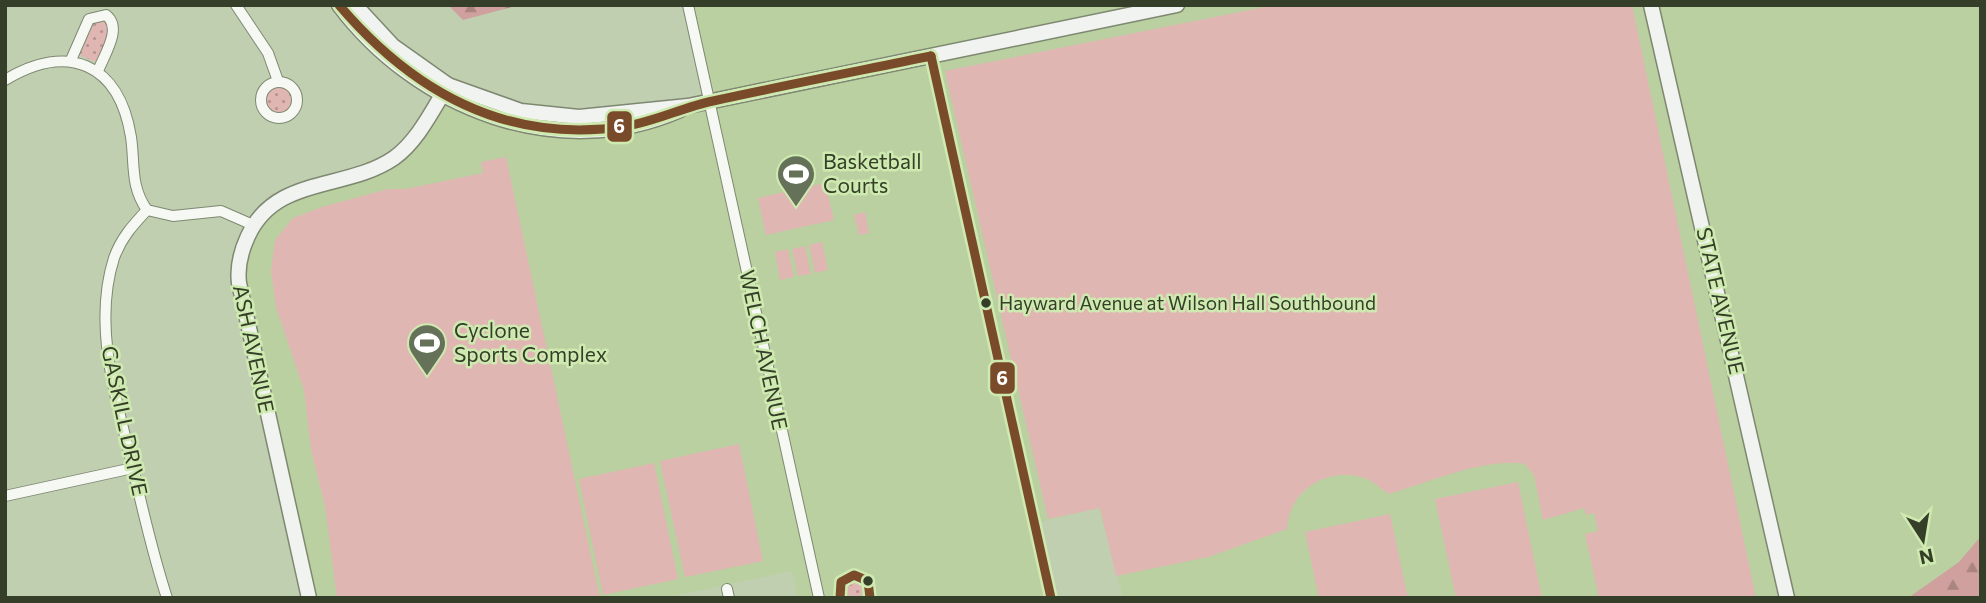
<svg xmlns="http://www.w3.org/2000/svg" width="1986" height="603" font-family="Commissioner,sans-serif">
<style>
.built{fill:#bad0a0}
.grass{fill:url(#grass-dots)}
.forest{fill:url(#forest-firs)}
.green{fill:#e0b6b2}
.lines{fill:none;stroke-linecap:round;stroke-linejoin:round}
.street-casing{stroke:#7e8871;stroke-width:12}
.secondary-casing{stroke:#7e8871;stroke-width:17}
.street{stroke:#f6f8f3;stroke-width:10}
.secondary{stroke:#f0f3f0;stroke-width:14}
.bus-1-casing{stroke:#cfeab0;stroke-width:14}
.bus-1{stroke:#7a4b2a;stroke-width:9}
.bus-dot{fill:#343e28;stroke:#cfeab0;stroke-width:2.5}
.labels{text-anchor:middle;stroke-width:5;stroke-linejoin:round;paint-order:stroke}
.bus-label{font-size:19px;fill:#343e28;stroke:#cfeab0;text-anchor:start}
.poi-label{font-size:21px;fill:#343e28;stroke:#cfeab0;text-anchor:start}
.street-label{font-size:21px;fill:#343e28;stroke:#cfeab0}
.line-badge{stroke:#cfeab0;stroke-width:2.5}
.badge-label{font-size:19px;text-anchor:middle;font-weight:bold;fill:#fff}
</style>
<defs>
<pattern id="grass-dots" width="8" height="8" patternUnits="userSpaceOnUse" patternTransform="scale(1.75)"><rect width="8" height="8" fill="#e0b6b2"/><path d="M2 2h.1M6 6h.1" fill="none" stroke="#b69591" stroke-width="1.8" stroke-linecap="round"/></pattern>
<pattern id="forest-firs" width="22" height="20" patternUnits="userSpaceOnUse" patternTransform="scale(1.75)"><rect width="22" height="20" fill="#cfa09d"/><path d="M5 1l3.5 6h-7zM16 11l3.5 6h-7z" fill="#a98480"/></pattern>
</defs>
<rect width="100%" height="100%" fill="#c1cfb1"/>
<polygon class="built" points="688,5 1981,5 1981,598 1123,598 1099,508 1035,523 1051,598 798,598 792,571 664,598 309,598 238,276 267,207 395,157 441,96 498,119 709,102"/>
<g class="grass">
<polygon points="105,20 111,30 99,59 96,62 81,56 80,50 92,21"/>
<circle cx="279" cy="100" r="13"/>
<circle cx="855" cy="590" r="8"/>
</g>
<g class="forest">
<polygon points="448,5 519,5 463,20"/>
<polygon points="1981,536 1981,598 1908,598 1959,562"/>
</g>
<g class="green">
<path d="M 1275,5 L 1632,5 L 1756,598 L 1599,598 L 1585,534 L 1598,531 L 1594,513 L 1586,515 L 1584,508 L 1543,520 L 1534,475 L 1525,464 C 1487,457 1426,483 1389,494 C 1380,488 1372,480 1361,477 C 1326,467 1288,492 1287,529 L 1208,557 L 1116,576 L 1100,508 L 1048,519 L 945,71 Z"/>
<polygon points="506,157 600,598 337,598 325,506 311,450 304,390 276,307 271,271 275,240 293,218 322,207 388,189 406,189 483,173 481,162"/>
<polygon points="825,183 834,220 766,235 758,198"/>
<polygon points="865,212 869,233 859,235 854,215"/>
<polygon points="822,242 828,270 815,273 809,245"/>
<polygon points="805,246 811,274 798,276 792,249"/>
<polygon points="788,249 794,277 780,280 775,252"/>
<polygon points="739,444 763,561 685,577 660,461"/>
<polygon points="654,463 678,579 603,595 579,479"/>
<polygon points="1518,482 1542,598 1456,598 1435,499"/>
<polygon points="1390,514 1408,598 1319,598 1305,532"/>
</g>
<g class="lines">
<defs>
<g id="street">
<polyline points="236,5 268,53 278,81"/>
<polyline points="688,5 819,598"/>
<polyline points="931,56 1051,598"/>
<path d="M 71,60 L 89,19 L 106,15 C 123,28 104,55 98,71"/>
<path d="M 5,80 C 68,42 119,63 131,137 C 135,164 130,186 147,210 L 173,216 L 221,211 L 253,225"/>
<circle cx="279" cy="100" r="18"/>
<path d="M 147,210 C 133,225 121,238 114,258 C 92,327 117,401 133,468 C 143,512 153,555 167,598"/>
<polyline points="5,496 133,468"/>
<polyline points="727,589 729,598"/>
</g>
<g id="secondary">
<path d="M 339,5 C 416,108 558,164 680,110"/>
<polyline points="355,5 393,46 448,85 521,111 579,117 688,106 1177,5"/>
<polyline points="1651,5 1787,598"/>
<path d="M 309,598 L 239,283 C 237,267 241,251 248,236 C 276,175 346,191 394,158 C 418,141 433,109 448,85"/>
</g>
</defs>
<use href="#street" class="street-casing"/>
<use href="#secondary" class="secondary-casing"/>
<use href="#street" class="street"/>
<use href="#secondary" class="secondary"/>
<defs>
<g id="bus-1">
<path d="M 339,5 C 414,93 508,145 627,126 C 656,121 684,107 713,101 C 786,85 858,71 931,56"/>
<polyline points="931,56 1051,598"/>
<polyline points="840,598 841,582 854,575 868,581 870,598"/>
</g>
</defs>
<use href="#bus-1" class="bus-1-casing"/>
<use href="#bus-1" class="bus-1"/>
</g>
<defs>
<symbol id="stadium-pin" viewBox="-11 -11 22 30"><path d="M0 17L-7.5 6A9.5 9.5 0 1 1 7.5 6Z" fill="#657158" stroke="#cfeab0"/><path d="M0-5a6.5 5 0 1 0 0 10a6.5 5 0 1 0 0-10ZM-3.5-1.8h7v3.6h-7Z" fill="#fff"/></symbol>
</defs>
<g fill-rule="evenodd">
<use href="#stadium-pin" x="774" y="152" width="44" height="60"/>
<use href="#stadium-pin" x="405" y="321" width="44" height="60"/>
</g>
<g class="bus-dot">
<circle cx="986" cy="303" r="6"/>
<circle cx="868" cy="581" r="6"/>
</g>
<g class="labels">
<g class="bus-label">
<text x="999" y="310">Hayward Avenue at Wilson Hall Southbound</text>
</g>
<g class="poi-label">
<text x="823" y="169">Basketball<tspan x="823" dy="24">Courts</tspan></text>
<text x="454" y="338">Cyclone<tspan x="454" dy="24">Sports Complex</tspan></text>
</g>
<g class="street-label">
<text transform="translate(1720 301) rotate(77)" y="7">STATE AVENUE</text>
<text transform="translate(253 349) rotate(78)" y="7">ASH AVENUE</text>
<text transform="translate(763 350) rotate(78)" y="7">WELCH AVENUE</text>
<text transform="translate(124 421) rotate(78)" y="7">GASKILL DRIVE</text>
</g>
</g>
<g class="line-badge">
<rect x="606" y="110" width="27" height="33" rx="7" fill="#7a4b2a"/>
<rect x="989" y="361" width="27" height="34" rx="7" fill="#7a4b2a"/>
</g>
<g class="badge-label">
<text x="619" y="133">6</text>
<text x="1002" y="385">6</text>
</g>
<rect width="1986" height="603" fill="none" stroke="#343e28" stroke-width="14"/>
<g transform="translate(1923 540) rotate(168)" stroke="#cfeab0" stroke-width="5" paint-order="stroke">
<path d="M0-5L12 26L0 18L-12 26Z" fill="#343e28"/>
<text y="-10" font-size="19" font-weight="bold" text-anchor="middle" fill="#343e28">N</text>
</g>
</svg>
